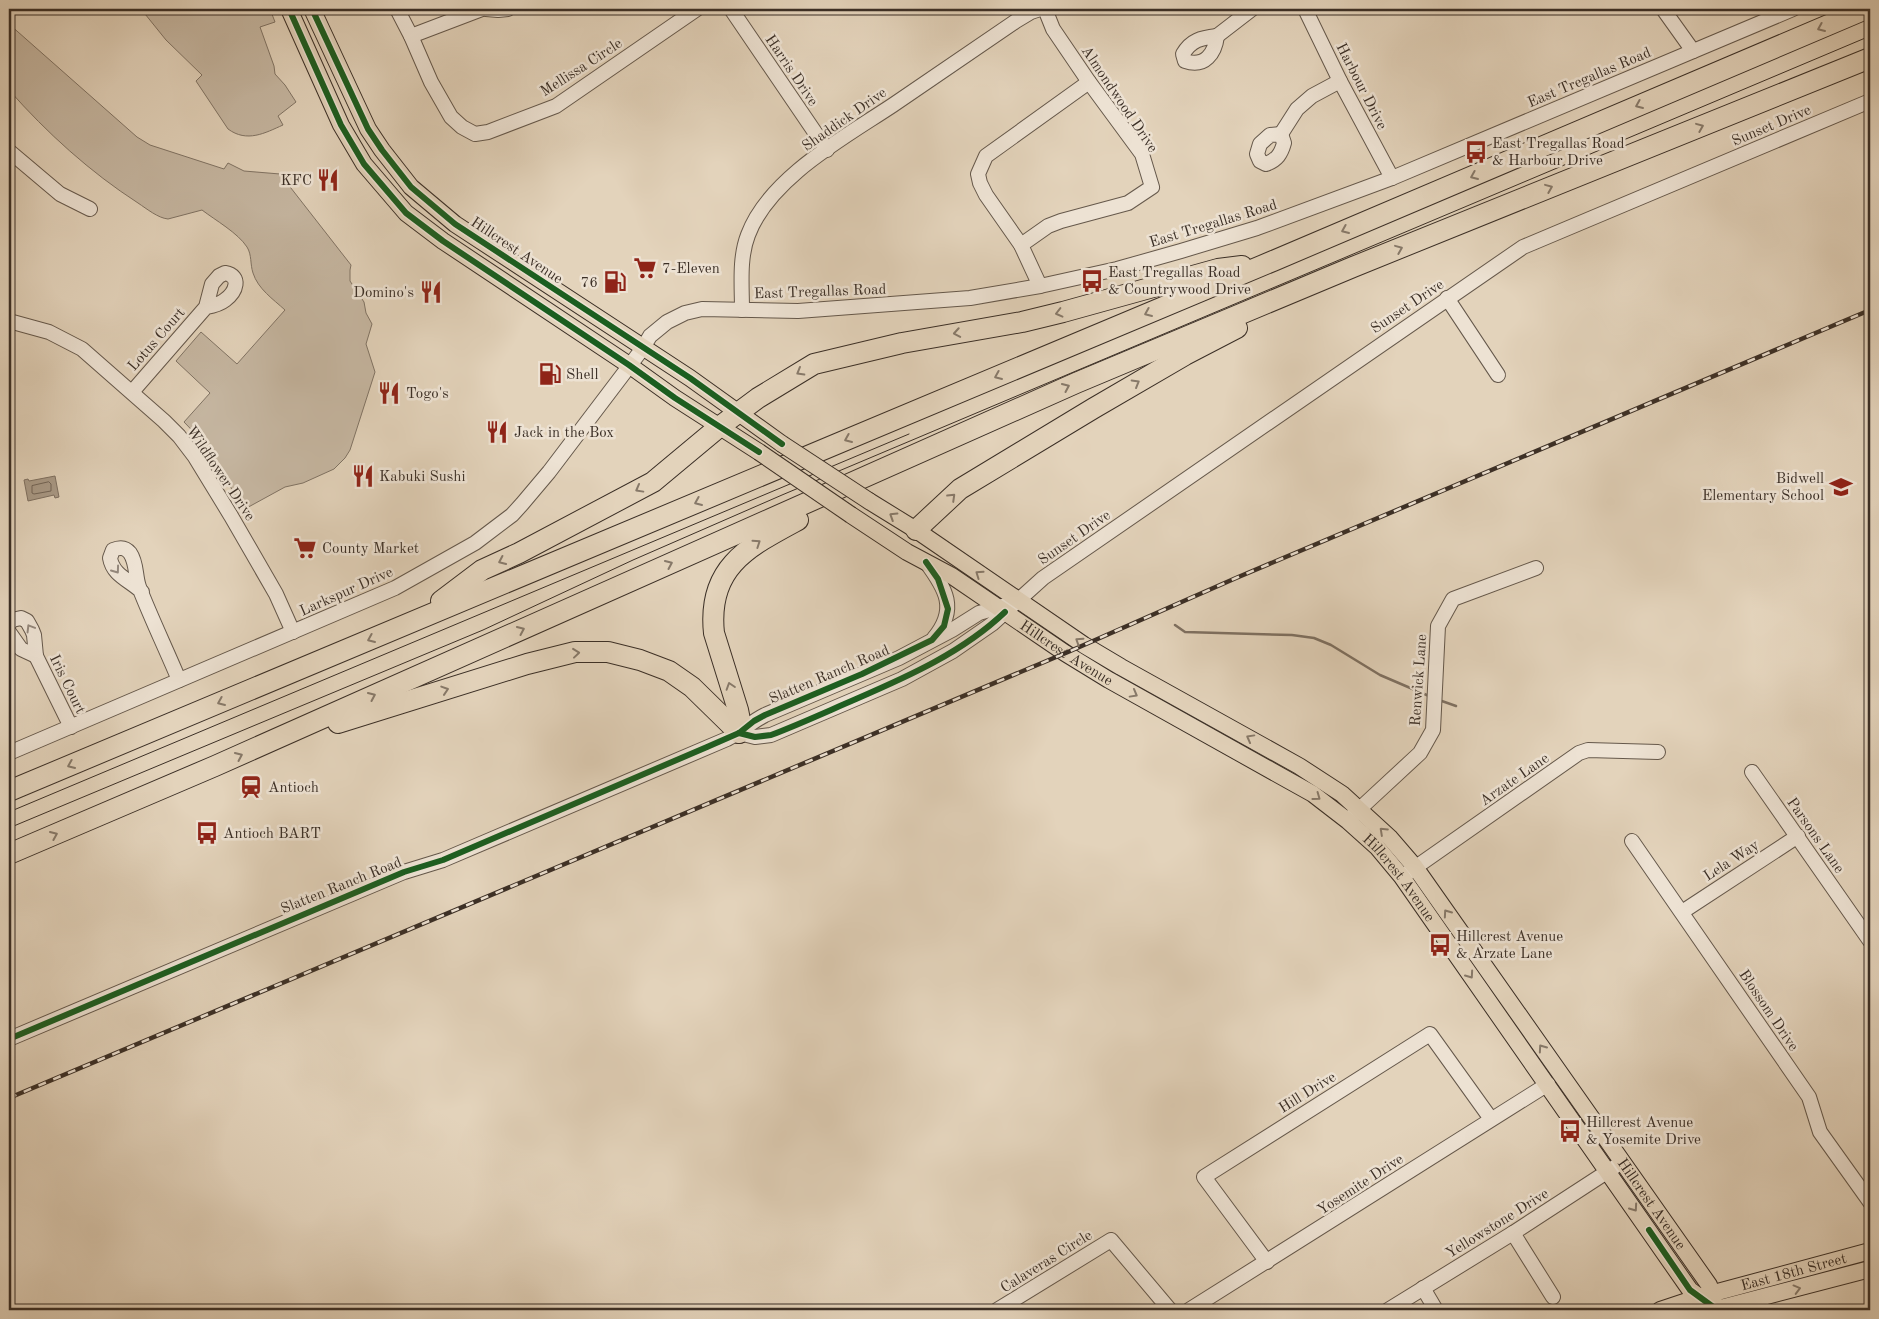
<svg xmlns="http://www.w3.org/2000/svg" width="1879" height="1319" font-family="'Old Standard TT',serif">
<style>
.green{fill:#c6b7a2;stroke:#807364}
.water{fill:#aa9b88;stroke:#7e7061}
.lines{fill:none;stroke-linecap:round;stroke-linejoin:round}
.shore{stroke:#726557;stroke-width:1}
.stream{stroke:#7e7061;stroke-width:2.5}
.minor-casing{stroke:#65584b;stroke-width:16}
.major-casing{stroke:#3b2f26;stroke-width:18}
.highway-casing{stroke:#3b2f26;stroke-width:22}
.minor{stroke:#ede2d3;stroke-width:14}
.major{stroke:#e3d3bb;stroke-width:16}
.highway{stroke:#e3d3bb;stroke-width:20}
.tram{stroke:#3b2f26;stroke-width:1}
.rail-casing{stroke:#3b2f26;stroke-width:4.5}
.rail{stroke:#ede2d3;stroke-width:2.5;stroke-dasharray:8;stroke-linecap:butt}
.major-bridge-casing{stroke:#3b2f26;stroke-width:18;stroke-linecap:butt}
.major-bridge{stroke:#e3d3bb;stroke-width:16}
.cycleway-casing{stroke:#ede2d3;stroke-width:9}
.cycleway{stroke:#1b5e20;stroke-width:6}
.oneway{stroke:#877969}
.oneway2{stroke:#94887c}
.labels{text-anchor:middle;stroke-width:5;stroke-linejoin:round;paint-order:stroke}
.street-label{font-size:15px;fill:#3b2f26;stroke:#ede2d3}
.poi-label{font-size:15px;fill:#3b2f26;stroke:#ede2d3;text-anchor:start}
</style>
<rect width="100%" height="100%" fill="#e3d3bb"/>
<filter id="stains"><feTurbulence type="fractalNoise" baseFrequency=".004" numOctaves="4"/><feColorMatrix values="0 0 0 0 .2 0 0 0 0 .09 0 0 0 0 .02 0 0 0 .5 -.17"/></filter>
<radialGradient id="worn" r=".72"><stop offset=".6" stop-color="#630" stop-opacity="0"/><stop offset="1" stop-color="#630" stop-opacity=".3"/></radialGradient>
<g class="green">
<path d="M 141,9 L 270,9 L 275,22 L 260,27 L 274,66 L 275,74 L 285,85 L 296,102 L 278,116 L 283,125 C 265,133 247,143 228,129 L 196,81 L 202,75 L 166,40 Z"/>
<path d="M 9,24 L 137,137 L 150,145 L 224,169 L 228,163 L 244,171 L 280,174 L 351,265 L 350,270 L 350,281 L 364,302 L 366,313 L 372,324 L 366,344 L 375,372 L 350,450 L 345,458 L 334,469 L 303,483 L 285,487 L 243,510 C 225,477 211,448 184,422 L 210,393 L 176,361 L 201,332 L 237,364 L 285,310 C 273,299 258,289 253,273 C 250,264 252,255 247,247 C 238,233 215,220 202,210 L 168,219 C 158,218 147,209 138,203 C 90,172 47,133 9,90 Z"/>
</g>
<polygon class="water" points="55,476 59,497 55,498 54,495 28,501 24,480 28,479 29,481"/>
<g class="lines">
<polygon class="shore" points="49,482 51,484 51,491 34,494 32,493 32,486"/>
<g class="stream">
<polyline points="1175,625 1185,632 1292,635 1314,638 1331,645 1380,675 1429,696"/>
<polyline points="1439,700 1456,706"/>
</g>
<defs>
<g id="minor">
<polyline points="397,9 411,36 431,82 451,117 462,127 475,134 488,132 556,106 697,9"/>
<polyline points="486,9 498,10 508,9"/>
<polyline points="731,9 827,150"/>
<polyline points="1305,9 1340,81 1392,178"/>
<polyline points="1663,9 1693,51"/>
<polyline points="411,36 482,9"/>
<path d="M 1217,36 C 1215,53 1205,68 1185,61 L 1183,54 C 1191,40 1201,38 1217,36 Z"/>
<polyline points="1217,36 1252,9"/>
<path d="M 1281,134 L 1284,143 C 1281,154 1277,160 1266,164 L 1260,161 L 1257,154 L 1260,144 L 1270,135 Z"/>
<polyline points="1281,134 1297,109 1312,96 1340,81"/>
<polyline points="9,151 60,194 90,209"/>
<polyline points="1021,245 1048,226 1061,221 1128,203 1152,187 1142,154 1089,82 1053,29 1045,9"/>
<polyline points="1040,286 1021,245 986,195 980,183 978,174 986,156 1089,82"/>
<polyline points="1447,298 1498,375"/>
<path d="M 742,310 C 742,286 739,258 748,235 C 769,178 845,137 893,105 C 934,77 975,49 1016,21 L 1031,12 L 1040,9"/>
<polyline points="9,321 49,332 82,349 164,421 179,436 195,457 231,516 276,594 293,632"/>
<path d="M 132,392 L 206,307 L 212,284 L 219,276 L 225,273 C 242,276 236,292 225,300 C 220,304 212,306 206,307"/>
<path d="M 926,562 C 946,589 958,609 934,638"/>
<path d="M 142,592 C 130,580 113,576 110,558 L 113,550 C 120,547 125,547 130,553 C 137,563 135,576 139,587 C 151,618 166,649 179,680"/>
<polyline points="9,624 12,620 21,618 27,621 32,630 34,635 36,656 71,727"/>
<polyline points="9,632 21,649 36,656"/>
<polyline points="739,733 755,737 771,735 902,679 953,651 992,624 1043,578 1523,247 1870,101"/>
<polyline points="9,753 395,588 475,543 512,515 522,504 549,472 643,348 650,336 667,322 685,313 702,309 798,311 970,298 1040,286 1117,269 1181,251 1257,228 1392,178 1793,9"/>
<polyline points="1752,772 1870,941"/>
<polyline points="1352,816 1420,753 1433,730 1438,626 1453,599 1536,568"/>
<polyline points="1632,841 1809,1097 1820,1132 1870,1202"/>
<polyline points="1406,874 1579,753 1588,750 1658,752"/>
<polyline points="1682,912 1798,836"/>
<path d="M 9,1039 L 404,872 L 443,860 L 727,739 C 741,732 751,722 765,715 L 899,658 L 952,630 L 979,613 L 1006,605"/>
<polyline points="1513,1233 1553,1297"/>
<polyline points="1267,1262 1204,1177 1430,1034 1491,1119"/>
<polyline points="1423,1288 1436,1310"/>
<polyline points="997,1310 1111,1240 1170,1310"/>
<polyline points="1189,1310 1548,1084"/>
<polyline points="1388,1310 1513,1233 1616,1166"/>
</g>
<g id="major">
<polyline points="289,9 341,125 364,164 406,213 443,241 629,365 675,398 759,452"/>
<polyline points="312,9 368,129 382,150 411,187 455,224 690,378 782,444"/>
<path id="s1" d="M 869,501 L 916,530 L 1084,645 L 1121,667 L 1299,766 L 1342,794 L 1390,838 L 1415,867 L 1709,1285 L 1716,1309"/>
<path id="s2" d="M 851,515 L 907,552 L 952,576 L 1065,653 L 1109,680 L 1313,794 L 1348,821 L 1377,847 L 1402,877 L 1690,1290 L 1716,1309"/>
<path id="s3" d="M 1660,1310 L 1699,1297 L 1870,1251"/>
<polyline points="1713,1310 1870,1269"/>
</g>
<g id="highway">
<polyline points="916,530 960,489 1094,408 1185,355 1237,328"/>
<polyline points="441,601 482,570 519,553 653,482 719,427 758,398 814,364 902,343 1022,322 1063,312 1218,269 1242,266"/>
<polyline points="338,723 527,664 575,652 608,652 640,660 669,671 692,687 739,733"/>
<path d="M 739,733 L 740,720 L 738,710 L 714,633 C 707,567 748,547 798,520"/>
<polyline points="9,791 1273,261 1866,9"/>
<polyline points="9,854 215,766 1076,383 1353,267 1870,58"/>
</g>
</defs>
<use href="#minor" class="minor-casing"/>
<use href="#major" class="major-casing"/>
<use href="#highway" class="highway-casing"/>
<use href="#minor" class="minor"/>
<use href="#major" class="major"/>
<use href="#highway" class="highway"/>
<g class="tram">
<polyline points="9,812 909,434"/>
<polyline points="9,828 483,630 633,560 782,495 1870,36"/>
</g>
<defs>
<polyline id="rail" points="9,1098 1068,652 1236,578 1870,310"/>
</defs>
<use href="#rail" class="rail-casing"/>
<use href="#rail" class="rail"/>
<defs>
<g id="major-bridge">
<polyline points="782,444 869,501"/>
<polyline points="759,452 851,515"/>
</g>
</defs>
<use href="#major-bridge" class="major-bridge-casing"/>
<use href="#major-bridge" class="major-bridge"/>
<defs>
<g id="cycleway">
<polyline points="289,9 341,125 364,164 406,213 443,241 629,365 675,398 759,452"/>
<polyline points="312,9 368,129 382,150 411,187 455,224 690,378 782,444"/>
<path d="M 739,733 L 755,737 L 771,735 C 800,724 828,711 856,699 C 909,676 963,652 1005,612"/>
<polyline points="9,1039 404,872 443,860 707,747 739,733 754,721 765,715 862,674 932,640 944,626 948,609 938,579 926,562"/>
<polyline points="1649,1230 1690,1290 1716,1309"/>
</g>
</defs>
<use href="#cycleway" class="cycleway-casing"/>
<use href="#cycleway" class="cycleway"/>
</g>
<defs><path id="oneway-chevron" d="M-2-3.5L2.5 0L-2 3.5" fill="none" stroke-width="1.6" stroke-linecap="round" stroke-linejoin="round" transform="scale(1.25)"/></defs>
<g class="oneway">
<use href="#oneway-chevron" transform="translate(1821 28) rotate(157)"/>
<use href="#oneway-chevron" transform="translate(1639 105) rotate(157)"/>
<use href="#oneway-chevron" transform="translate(1700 127) rotate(-22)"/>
<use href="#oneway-chevron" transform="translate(1474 176) rotate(157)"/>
<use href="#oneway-chevron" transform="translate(1549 188) rotate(-22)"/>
<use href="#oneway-chevron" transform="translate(1345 230) rotate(157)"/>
<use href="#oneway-chevron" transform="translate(1399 249) rotate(-22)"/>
<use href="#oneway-chevron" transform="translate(1059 313) rotate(166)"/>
<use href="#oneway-chevron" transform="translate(1148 313) rotate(157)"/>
<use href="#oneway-chevron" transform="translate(957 333) rotate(170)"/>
<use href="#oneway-chevron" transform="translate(800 372) rotate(150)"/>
<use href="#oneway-chevron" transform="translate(998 376) rotate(157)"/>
<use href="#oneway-chevron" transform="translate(1136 383) rotate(-30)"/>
<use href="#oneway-chevron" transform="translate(1066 387) rotate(-24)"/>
<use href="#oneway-chevron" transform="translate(848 439) rotate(157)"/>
<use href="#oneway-chevron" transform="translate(639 489) rotate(151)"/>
<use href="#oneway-chevron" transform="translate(952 497) rotate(-44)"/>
<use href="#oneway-chevron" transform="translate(698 502) rotate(157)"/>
<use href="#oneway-chevron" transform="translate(893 516) rotate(-148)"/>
<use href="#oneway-chevron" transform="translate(757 543) rotate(-34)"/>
<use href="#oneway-chevron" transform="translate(502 561) rotate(155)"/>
<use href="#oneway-chevron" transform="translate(669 564) rotate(-24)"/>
<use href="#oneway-chevron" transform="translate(979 574) rotate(-145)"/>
<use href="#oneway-chevron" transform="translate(521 630) rotate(-24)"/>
<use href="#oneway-chevron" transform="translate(371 639) rotate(157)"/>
<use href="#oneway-chevron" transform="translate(1079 641) rotate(-147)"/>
<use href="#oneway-chevron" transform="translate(576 653) rotate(-6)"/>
<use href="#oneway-chevron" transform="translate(730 686) rotate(-108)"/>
<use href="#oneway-chevron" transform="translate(445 690) rotate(-18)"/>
<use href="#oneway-chevron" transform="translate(1134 694) rotate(29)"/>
<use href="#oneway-chevron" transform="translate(372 696) rotate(-24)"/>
<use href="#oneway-chevron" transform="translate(221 702) rotate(157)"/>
<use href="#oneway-chevron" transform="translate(1250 738) rotate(-151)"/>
<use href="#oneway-chevron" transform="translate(239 756) rotate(-24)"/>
<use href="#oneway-chevron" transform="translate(71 765) rotate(157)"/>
<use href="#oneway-chevron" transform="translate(1317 797) rotate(36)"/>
<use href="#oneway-chevron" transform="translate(1383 831) rotate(-137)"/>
<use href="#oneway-chevron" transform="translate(54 835) rotate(-23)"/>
<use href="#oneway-chevron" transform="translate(1447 913) rotate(-125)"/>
<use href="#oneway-chevron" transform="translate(1470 975) rotate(55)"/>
<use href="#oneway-chevron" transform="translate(1542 1048) rotate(-125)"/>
<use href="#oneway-chevron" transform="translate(1634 1208) rotate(55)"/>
<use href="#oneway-chevron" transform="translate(1797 1289) rotate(-15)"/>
</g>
<g class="oneway2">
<use href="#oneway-chevron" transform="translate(116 570) rotate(54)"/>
<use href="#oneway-chevron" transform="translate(30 628) rotate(-121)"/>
</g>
<defs>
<symbol id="bus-bare" viewBox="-9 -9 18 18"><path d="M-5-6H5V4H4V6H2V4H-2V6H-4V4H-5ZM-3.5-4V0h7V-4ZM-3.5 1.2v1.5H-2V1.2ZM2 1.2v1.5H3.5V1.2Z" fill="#8f2418" stroke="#ede2d3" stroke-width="2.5" paint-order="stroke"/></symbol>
<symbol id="restaurant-bare" viewBox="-9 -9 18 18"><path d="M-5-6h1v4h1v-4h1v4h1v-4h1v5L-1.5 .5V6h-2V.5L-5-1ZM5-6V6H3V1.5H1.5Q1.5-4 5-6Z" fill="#8f2418" stroke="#ede2d3" stroke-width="2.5" paint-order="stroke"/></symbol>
<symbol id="supermarket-bare" viewBox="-9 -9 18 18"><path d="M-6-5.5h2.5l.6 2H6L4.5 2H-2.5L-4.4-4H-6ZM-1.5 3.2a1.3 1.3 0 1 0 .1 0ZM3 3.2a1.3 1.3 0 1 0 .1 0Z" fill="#8f2418" stroke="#ede2d3" stroke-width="2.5" paint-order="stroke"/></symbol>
<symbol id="fuel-bare" viewBox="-9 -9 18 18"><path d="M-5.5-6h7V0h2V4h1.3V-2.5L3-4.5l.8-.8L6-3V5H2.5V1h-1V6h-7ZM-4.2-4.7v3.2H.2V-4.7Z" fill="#8f2418" stroke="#ede2d3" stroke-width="2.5" paint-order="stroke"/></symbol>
<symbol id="school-bare" viewBox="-9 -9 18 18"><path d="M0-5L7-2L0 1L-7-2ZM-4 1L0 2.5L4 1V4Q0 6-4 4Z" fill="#8f2418" stroke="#ede2d3" stroke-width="2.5" paint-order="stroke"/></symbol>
<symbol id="station-bare" viewBox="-9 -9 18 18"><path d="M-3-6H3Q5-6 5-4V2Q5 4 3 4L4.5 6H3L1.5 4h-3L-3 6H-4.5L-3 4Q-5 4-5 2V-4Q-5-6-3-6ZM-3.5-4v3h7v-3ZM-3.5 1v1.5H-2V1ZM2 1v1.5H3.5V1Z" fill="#8f2418" stroke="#ede2d3" stroke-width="2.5" paint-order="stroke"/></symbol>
</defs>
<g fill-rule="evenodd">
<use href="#bus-bare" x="1460" y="136" width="32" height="32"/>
<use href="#restaurant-bare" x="312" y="164" width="32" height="32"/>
<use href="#supermarket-bare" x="629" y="252" width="32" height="32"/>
<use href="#bus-bare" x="1076" y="265" width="32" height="32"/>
<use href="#fuel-bare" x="599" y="266" width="32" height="32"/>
<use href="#restaurant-bare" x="415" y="276" width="32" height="32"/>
<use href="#fuel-bare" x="534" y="358" width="32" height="32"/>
<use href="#restaurant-bare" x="373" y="377" width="32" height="32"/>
<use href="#restaurant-bare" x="481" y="416" width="32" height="32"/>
<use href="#restaurant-bare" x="347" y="460" width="32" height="32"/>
<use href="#school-bare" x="1825" y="471" width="32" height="32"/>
<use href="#supermarket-bare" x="289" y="532" width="32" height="32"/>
<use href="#station-bare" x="235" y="771" width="32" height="32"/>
<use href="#bus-bare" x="191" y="817" width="32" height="32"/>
<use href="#bus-bare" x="1424" y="929" width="32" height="32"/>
<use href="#bus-bare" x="1554" y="1115" width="32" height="32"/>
</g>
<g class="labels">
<g class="street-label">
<text transform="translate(581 67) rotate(-33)" y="5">Mellissa Circle</text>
<text transform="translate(792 70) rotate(56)" y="5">Harris Drive</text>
<text transform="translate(1589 77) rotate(-23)" y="5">East Tregallas Road</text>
<text transform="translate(1362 86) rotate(63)" y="5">Harbour Drive</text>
<text transform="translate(1120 99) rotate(56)" y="5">Almondwood Drive</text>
<text transform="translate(844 119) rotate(-35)" y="5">Shaddick Drive</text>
<text transform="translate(1771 125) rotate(-23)" y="5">Sunset Drive</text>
<text transform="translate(1213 223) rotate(-17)" y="5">East Tregallas Road</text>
<text transform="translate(517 250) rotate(34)" y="5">Hillcrest Avenue</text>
<text transform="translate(820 291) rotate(-2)" y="5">East Tregallas Road</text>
<text transform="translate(1407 306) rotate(-34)" y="5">Sunset Drive</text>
<text transform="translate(156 339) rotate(-49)" y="5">Lotus Court</text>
<text transform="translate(221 473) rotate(56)" y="5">Wildflower Drive</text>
<text transform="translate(1074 537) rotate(-35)" y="5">Sunset Drive</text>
<text transform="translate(346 591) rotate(-24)" y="5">Larkspur Drive</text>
<text dy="5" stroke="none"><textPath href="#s2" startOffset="256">Hillcrest Avenue</textPath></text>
<text transform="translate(829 674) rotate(-23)" y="5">Slatten Ranch Road</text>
<text transform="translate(1418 680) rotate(-86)" y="5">Renwick Lane</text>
<text transform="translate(68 684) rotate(64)" y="5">Iris Court</text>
<text transform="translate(1514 779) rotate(-35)" y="5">Arzate Lane</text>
<text transform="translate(1816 835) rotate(55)" y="5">Parsons Lane</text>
<text transform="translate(1731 860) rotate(-33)" y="5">Lela Way</text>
<text dy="5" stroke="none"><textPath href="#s2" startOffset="661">Hillcrest Avenue</textPath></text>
<text transform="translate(341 885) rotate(-22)" y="5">Slatten Ranch Road</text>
<text transform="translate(1769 1010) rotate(56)" y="5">Blossom Drive</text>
<text transform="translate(1307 1092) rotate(-32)" y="5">Hill Drive</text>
<text transform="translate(1360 1184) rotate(-33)" y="5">Yosemite Drive</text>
<text dy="5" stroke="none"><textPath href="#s1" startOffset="1072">Hillcrest Avenue</textPath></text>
<text transform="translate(1497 1223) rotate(-32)" y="5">Yellowstone Drive</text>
<text transform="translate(1046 1261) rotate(-32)" y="5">Calaveras Circle</text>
<text dy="5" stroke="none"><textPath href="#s3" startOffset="139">East 18th Street</textPath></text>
</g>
<g class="poi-label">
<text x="1492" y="148">East Tregallas Road<tspan x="1492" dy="17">&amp; Harbour Drive</tspan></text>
<text x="312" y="185" text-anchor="end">KFC</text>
<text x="662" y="273">7-Eleven</text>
<text x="1108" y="277">East Tregallas Road<tspan x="1108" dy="17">&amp; Countrywood Drive</tspan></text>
<text x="598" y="287" text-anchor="end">76</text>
<text x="414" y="297" text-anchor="end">Domino's</text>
<text x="566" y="379">Shell</text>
<text x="406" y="398">Togo's</text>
<text x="514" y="437">Jack in the Box</text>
<text x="379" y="481">Kabuki Sushi</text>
<text x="1824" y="483" text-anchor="end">Bidwell<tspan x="1824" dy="17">Elementary School</tspan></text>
<text x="322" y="553">County Market</text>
<text x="268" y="792">Antioch</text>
<text x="223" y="838">Antioch BART</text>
<text x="1456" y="941">Hillcrest Avenue<tspan x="1456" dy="17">&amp; Arzate Lane</tspan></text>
<text x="1586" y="1127">Hillcrest Avenue<tspan x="1586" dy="17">&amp; Yosemite Drive</tspan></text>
</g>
</g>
<rect width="1879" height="1319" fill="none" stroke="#e3d3bb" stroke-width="30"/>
<rect x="10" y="10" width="1859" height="1299" fill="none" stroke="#3b2f26" stroke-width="2.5"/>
<rect x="15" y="15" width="1849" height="1289" fill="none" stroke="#3b2f26"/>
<rect width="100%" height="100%" filter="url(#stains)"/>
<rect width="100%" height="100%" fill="url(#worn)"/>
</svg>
